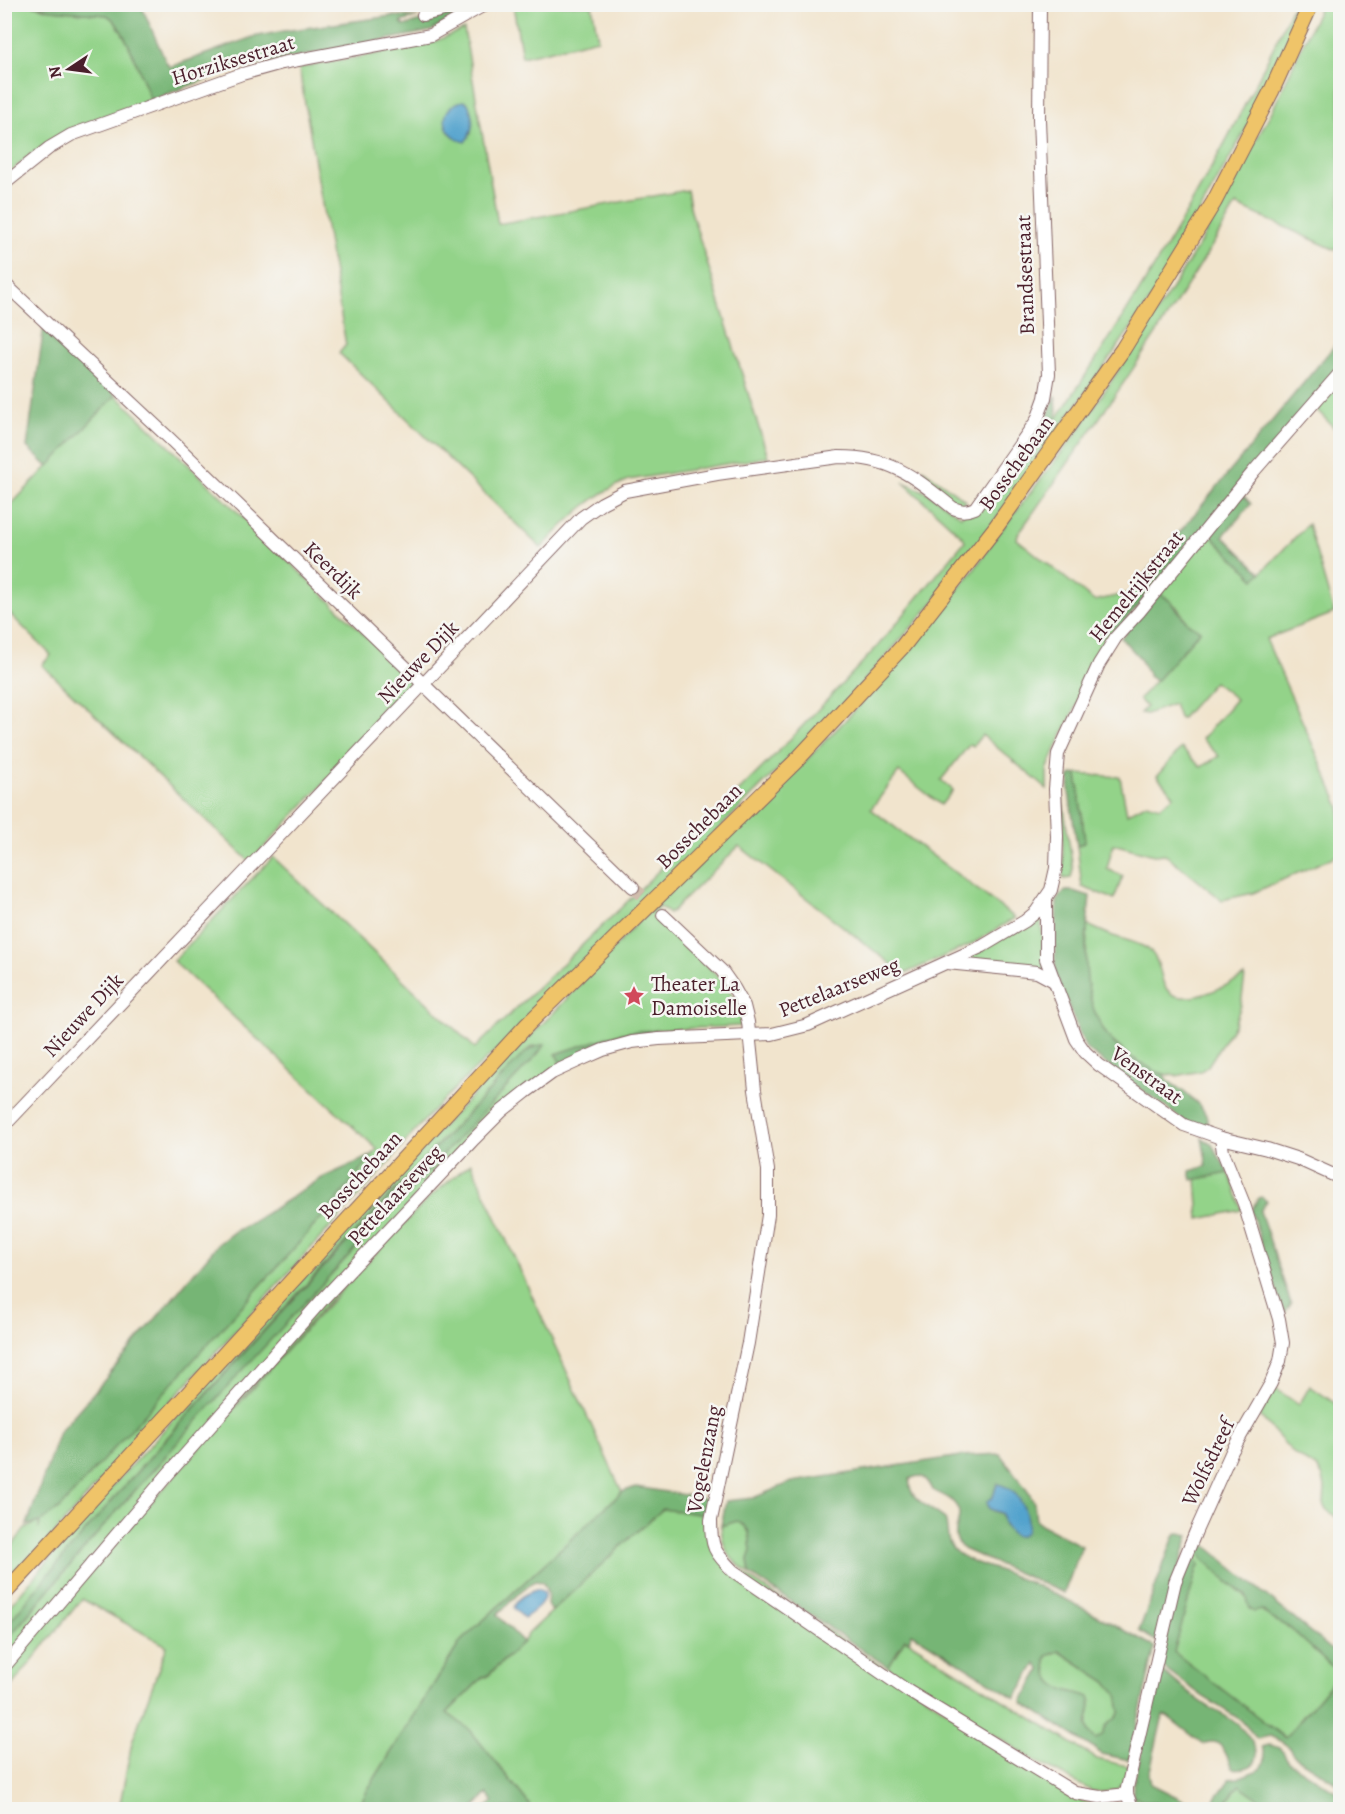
<svg xmlns="http://www.w3.org/2000/svg" width="1345" height="1814" font-family="Alegreya,serif">
<style>
.green{fill:#93d389;stroke:#6e795a;stroke-width:1.5;fill-rule:evenodd}
.forest{fill:#76b575;stroke:#606a50;stroke-width:1.5;fill-rule:evenodd}
.water{fill:#52a3cd;stroke:#4e617c;stroke-width:1.5}
.lines{fill:none;stroke-linecap:round;stroke-linejoin:round}
.minor-tunnel{stroke:#d0bdad;stroke-width:12;stroke-dasharray:12 6;stroke-linecap:butt}
.minor-casing{stroke:#846464;stroke-width:14}
.major-casing{stroke:#846464;stroke-width:17}
.minor{stroke:#fff;stroke-width:12}
.major{stroke:#efc469;stroke-width:15}
.labels{text-anchor:middle;stroke-width:5;stroke-linejoin:round;paint-order:stroke}
.street-label{font-size:21px;fill:#4a1f2b;stroke:#f6f6f2}
.poi-label{font-size:21px;fill:#4a1f2b;stroke:#f6f6f2;text-anchor:start}
</style>
<rect width="100%" height="100%" fill="#f6f6f2"/>
<filter id="ink" filterUnits="userSpaceOnUse"><feTurbulence type="fractalNoise" baseFrequency=".0167" numOctaves="2"/><feDisplacementMap in="SourceGraphic" scale="12" xChannelSelector="R" yChannelSelector="G"/><feConvolveMatrix kernelMatrix="1 2 1 2 8 2 1 2 1" color-interpolation-filters="sRGB"/></filter>
<filter id="wash" filterUnits="userSpaceOnUse"><feTurbulence type="fractalNoise" baseFrequency=".008" numOctaves="4" result="noise"/><feDisplacementMap in="SourceGraphic" scale="24" xChannelSelector="R" yChannelSelector="G"/><feGaussianBlur stdDeviation="1.35" result="paint"/><feColorMatrix in="noise" values="0 0 0 0 0 0 0 0 0 0 0 0 0 0 0 0 0 1.4 0 .05"/><feComposite in="paint" operator="in"/></filter>
<g filter="url(#wash)">
<rect width="100%" height="100%" fill="#f1e4cd"/>
<g class="green">
<path d="M 5,5 L 32,5 L 51,10 L 107,15 C 125,24 142,80 151,100 L 51,142 L 30,155 L 5,176 Z"/>
<polygon points="513,5 592,5 598,39 522,57"/>
<path d="M 1293,5 L 1308,5 L 1282,64 L 1152,298 L 955,578 L 849,698 L 514,1035 C 468,1074 424,1116 388,1164 L 148,1426 L 40,1550 L 5,1586 L 4,1556 L 25,1529 L 39,1521 L 39,1529 L 40,1522 L 60,1507 L 333,1205 L 377,1149 L 173,961 L 273,857 L 475,1048 L 628,901 L 777,753 L 876,648 L 965,541 L 963,537 L 903,482 L 926,492 L 961,516 L 1019,454 L 1029,459 C 1129,315 1221,165 1293,5 Z"/>
<path d="M 1321,5 L 1340,5 L 1340,252 L 1236,205 C 1170,319 1094,427 1018,534 L 1017,539 L 1094,601 L 1129,593 L 1135,603 L 1123,617 L 1114,621 L 1111,627 L 1115,629 L 1061,737 L 1047,770 L 1047,789 L 982,735 L 973,746 L 970,744 L 941,780 L 953,790 L 941,805 L 899,772 L 871,809 L 1015,918 L 972,944 L 904,974 L 739,846 L 669,914 L 660,907 L 653,914 L 718,976 L 730,991 L 743,1019 L 740,1026 L 637,1031 L 617,1035 L 556,1054 L 562,1066 L 505,1106 L 5,1660 L 5,1642 L 94,1537 L 245,1366 L 535,1045 L 529,1049 L 503,1076 C 397,1188 290,1299 188,1414 C 125,1484 65,1555 5,1627 L 5,1611 L 105,1494 L 448,1120 L 559,1007 L 637,923 L 785,782 L 859,706 L 974,570 L 996,537 L 1079,430 L 1164,301 L 1199,245 L 1272,111 Z"/>
<path d="M 464,29 L 498,224 L 687,190 L 691,211 L 768,457 L 629,480 C 592,494 568,520 541,548 L 339,353 L 346,345 L 299,68 L 403,49 L 436,41 ZM 468,103 L 471,112 L 471,134 L 457,139 L 448,131 L 446,117 L 450,109 Z"/>
<polygon points="1340,380 1340,434 1316,409"/>
<polygon points="116,395 381,650 410,680 412,689 250,862 42,665 51,655 5,609 4,512"/>
<path d="M 923,469 L 966,501 L 961,507 C 945,498 928,488 923,469 Z"/>
<polygon points="1308,524 1334,613 1266,639 1340,807 1340,854 1253,893 1222,900 1165,854 1154,855 1113,844 1107,869 1123,876 1114,899 1082,887 1077,846 1085,842 1077,774 1120,777 1127,814 1147,803 1160,807 1174,796 1157,776 1181,748 1201,767 1219,756 1202,739 1236,699 1214,682 1181,719 1179,718 1174,704 1146,714 1140,713 1146,707 1139,699 1200,631 1188,623 1177,607 1159,593 1209,534 1255,579"/>
<polygon points="1062,796 1073,869 1071,878 1064,879 1063,875"/>
<polygon points="1040,912 1046,973 963,959"/>
<path d="M 1087,925 C 1096,928 1104,933 1113,936 C 1125,940 1137,942 1148,949 C 1158,957 1160,971 1163,982 C 1174,1015 1225,986 1245,976 L 1241,1005 L 1234,1025 L 1208,1066 L 1201,1071 L 1176,1076 L 1158,1073 L 1129,1056 L 1108,1037 L 1100,1024 L 1093,1009 L 1086,976 Z"/>
<polygon points="471,1163 622,1492 461,1641 368,1789 358,1809 119,1809 132,1742 167,1646 82,1599 5,1694 5,1675 43,1627 133,1523 290,1346 390,1238 430,1197"/>
<polygon points="1229,1173 1242,1210 1199,1219 1196,1179"/>
<polygon points="1310,1386 1340,1407 1340,1520 1327,1510 1324,1504 1325,1488 1323,1477 1317,1468 1295,1455 1260,1416 1275,1388 1299,1405"/>
<polygon points="663,1509 713,1516 716,1555 1069,1793 1084,1802 1096,1804 1118,1804 1123,1809 533,1809 470,1730 447,1713 485,1675 487,1677 523,1642 529,1633 634,1534"/>
<path d="M 737,1521 L 745,1526 L 749,1532 L 751,1551 L 748,1559 L 750,1574 C 730,1560 723,1552 721,1526 Z"/>
<polygon points="1198,1537 1197,1546 1223,1578 1271,1618 1290,1628 1338,1672 1329,1686 1285,1738 1173,1652 1197,1569 1199,1564 1190,1558"/>
<polygon points="905,1639 1097,1759 1128,1766 1124,1782 1116,1790 1103,1792 1092,1791 1034,1760 888,1667"/>
<path d="M 1059,1651 L 1108,1683 L 1118,1694 L 1120,1711 L 1117,1718 L 1108,1724 L 1103,1734 L 1097,1739 L 1094,1739 C 1079,1719 1095,1714 1090,1697 C 1076,1691 1054,1692 1048,1675 C 1046,1667 1045,1663 1047,1656 Z"/>
<polygon points="1239,1785 1274,1809 1221,1810"/>
<polygon points="1133,1797 1177,1809 1139,1809"/>
</g>
<g class="forest">
<path d="M 32,5 L 141,5 L 166,62 L 170,67 L 253,37 L 284,31 L 391,16 L 418,17 L 401,22 L 404,26 L 472,6 L 431,31 L 234,69 L 151,100 C 142,80 125,24 107,15 L 51,10 Z"/>
<polygon points="44,326 116,395 48,467 27,447"/>
<polygon points="1340,339 1340,370 1119,628 1115,629 1105,623 1123,617 1135,603 1129,593"/>
<polygon points="1056,395 1057,418 1029,459 1019,454 1047,417"/>
<polygon points="1243,495 1251,504 1223,536 1261,573 1255,579 1209,534"/>
<path d="M 1159,593 C 1176,603 1175,609 1187,622 C 1191,625 1196,628 1200,631 L 1156,681 L 1149,676 L 1139,657 L 1121,638 Z"/>
<polygon points="1077,774 1085,842 1077,846 1069,792 1070,775"/>
<path d="M 1066,891 L 1073,891 L 1090,896 C 1084,954 1076,1025 1135,1060 C 1145,1065 1154,1072 1164,1074 L 1167,1080 C 1183,1092 1215,1109 1207,1132 L 1187,1123 L 1086,1049 L 1056,975 L 1055,956 L 1057,902 L 1060,895 Z"/>
<polygon points="637,1031 656,1031 600,1048 562,1066 556,1054 617,1034"/>
<path d="M 545,1044 L 537,1055 C 356,1247 174,1439 5,1642 L 5,1627 C 162,1435 333,1257 503,1076 C 515,1063 526,1047 545,1044 Z"/>
<polygon points="1202,1138 1211,1143 1229,1173 1192,1180 1190,1171 1207,1166"/>
<polygon points="373,1155 333,1205 60,1508 40,1522 27,1525 59,1432 102,1383 218,1244 235,1231 248,1225 322,1178"/>
<polygon points="1261,1197 1267,1201 1260,1211 1291,1304 1284,1314 1251,1211 1258,1198"/>
<path d="M 1000,1454 L 1029,1493 L 1034,1503 L 1036,1521 L 1040,1524 L 1082,1546 L 1064,1593 L 963,1549 C 944,1530 970,1519 953,1502 C 948,1496 939,1494 933,1490 C 928,1479 921,1472 910,1479 C 906,1499 932,1508 945,1519 C 949,1531 945,1543 956,1552 C 969,1563 995,1568 1011,1575 C 1061,1595 1108,1621 1155,1647 L 1129,1760 L 1102,1754 L 1023,1703 L 1022,1701 L 1041,1669 L 1036,1664 L 1015,1698 L 912,1633 L 909,1641 L 905,1639 L 888,1667 L 750,1574 L 748,1559 L 751,1551 L 749,1532 L 745,1526 L 737,1521 L 721,1526 L 726,1501 L 753,1498 L 792,1482 L 961,1456 ZM 997,1484 L 1010,1532 L 1008,1527 L 1004,1525 L 1002,1514 L 989,1509 ZM 1059,1651 L 1108,1683 L 1117,1694 L 1120,1711 L 1117,1717 L 1106,1726 L 1103,1734 L 1096,1739 C 1077,1723 1096,1714 1089,1697 C 1076,1691 1054,1692 1048,1675 C 1046,1667 1045,1663 1047,1656 Z"/>
<path d="M 636,1487 L 716,1500 L 713,1516 L 663,1509 L 634,1534 L 552,1611 L 547,1605 C 548,1596 548,1589 542,1582 L 535,1581 L 521,1591 L 497,1615 L 523,1642 L 486,1677 L 484,1676 L 447,1713 L 470,1730 L 533,1809 L 485,1809 L 493,1802 L 487,1794 L 473,1809 L 358,1810 L 368,1789 L 461,1641 L 622,1492 Z"/>
<polygon points="1180,1533 1189,1535 1156,1641 1139,1631 1173,1539 1176,1534"/>
<polygon points="1198,1539 1332,1650 1340,1642 1340,1785 1293,1755 1289,1747 1280,1741 1270,1736 1257,1739 1241,1720 1202,1696 1162,1666 1161,1662 1178,1591 1190,1558 1192,1556 1200,1564 1197,1569 1174,1652 1285,1738 1329,1686 1338,1672 1290,1628 1271,1618 1262,1610 1254,1612 1250,1609 1246,1596 1223,1578 1203,1558 1197,1546"/>
<path d="M 1161,1670 C 1177,1683 1192,1696 1209,1707 C 1216,1712 1226,1715 1233,1721 C 1242,1727 1264,1752 1254,1763 C 1249,1769 1239,1769 1232,1768 C 1226,1754 1222,1736 1203,1744 L 1167,1716 L 1163,1715 L 1149,1775 L 1151,1784 L 1201,1809 L 1177,1809 L 1133,1797 L 1133,1788 L 1158,1674 Z"/>
<path d="M 1269,1745 C 1286,1748 1281,1753 1290,1763 L 1335,1791 L 1340,1791 L 1340,1809 L 1274,1809 L 1239,1785 L 1221,1809 L 1208,1809 L 1230,1779 L 1238,1778 L 1261,1769 C 1266,1760 1266,1756 1262,1747 Z"/>
</g>
<g class="water">
<path d="M 463,101 L 468,103 C 474,118 475,129 465,142 C 440,134 438,107 463,101 Z"/>
<path d="M 997,1484 C 1027,1488 1037,1540 1016,1536 C 1011,1535 1006,1526 1003,1523 L 1002,1514 C 995,1509 986,1512 987,1502 L 993,1497 Z"/>
<path d="M 538,1589 L 544,1592 C 546,1604 533,1612 524,1618 L 514,1609 C 515,1598 528,1593 538,1589 Z"/>
</g>
</g>
<g filter="url(#ink)">
<g class="lines">
<polyline class="minor-tunnel" points="633,887 663,915"/>
<defs>
<g id="minor">
<polyline points="423,15 469,4"/>
<polyline points="4,184 49,148 71,135 242,74 282,63 431,35 486,4"/>
<polyline points="4,283 170,439 633,887"/>
<polyline points="1046,898 1046,959 1076,1039 1085,1052 1099,1065 1184,1125 1221,1138 1267,1149 1298,1159 1340,1178"/>
<path d="M 663,915 L 722,971 L 734,988 L 744,1006 L 748,1022 L 755,1090 L 768,1170 L 768,1215 L 748,1343 L 711,1520 C 711,1548 714,1551 733,1571 L 908,1691 L 1075,1793 L 1100,1797 L 1127,1794"/>
<polyline points="947,963 1037,972 1052,980"/>
<path d="M 4,1126 L 581,518 L 602,503 L 625,491 L 717,474 L 839,457 C 892,457 914,477 953,508 C 962,512 967,511 975,508 L 1037,420 L 1045,398 L 1049,374 L 1039,119 L 1040,4"/>
<polyline points="4,1667 169,1473 323,1299 474,1139 502,1111 526,1092 552,1073 578,1061 603,1050 632,1042 659,1039 772,1034 808,1025 983,946 1025,921 1036,912 1051,890 1056,868 1057,836 1055,789 1058,754 1099,664 1116,637 1139,612 1254,471 1340,373"/>
<polyline points="1133,1810 1127,1794 1127,1788 1175,1582 1196,1531 1232,1451 1271,1383 1280,1361 1283,1343 1279,1319 1244,1204 1223,1152 1221,1138"/>
</g>
<polyline id="major" points="4,1594 527,1025 795,762 903,646 996,527 1123,349 1214,202 1272,90 1311,4"/>
</defs>
<use href="#minor" class="minor-casing"/>
<use href="#major" class="major-casing"/>
<use href="#minor" class="minor"/>
<use href="#major" class="major"/>
</g>
</g>
<defs>
<symbol id="sight-bare" viewBox="-9 -9 18 18"><path d="M0-6L1.8-2.2L6-1.7L2.9 1.2L3.7 5.4L0 3.3L-3.7 5.4L-2.9 1.2L-6-1.7L-1.8-2.2Z" fill="#d1495b" stroke="#f6f6f2" stroke-width="2.5" paint-order="stroke"/></symbol>
</defs>
<g fill-rule="evenodd">
<use href="#sight-bare" x="619" y="981" width="30" height="30"/>
</g>
<g class="labels">
<g class="street-label">
<text transform="translate(233 60) rotate(-17)" y="7">Horziksestraat</text>
<text transform="translate(1025 275) rotate(-92)" y="7">Brandsestraat</text>
<text transform="translate(1016 463) rotate(-54)" y="7">Bosschebaan</text>
<text transform="translate(333 570) rotate(44)" y="7">Keerdijk</text>
<text transform="translate(1136 586) rotate(-51)" y="7">Hemelrijkstraat</text>
<text transform="translate(418 662) rotate(-46)" y="7">Nieuwe Dijk</text>
<text transform="translate(699 826) rotate(-45)" y="7">Bosschebaan</text>
<text transform="translate(839 987) rotate(-22)" y="7">Pettelaarseweg</text>
<text transform="translate(83 1015) rotate(-47)" y="7">Nieuwe Dijk</text>
<text transform="translate(1147 1075) rotate(36)" y="7">Venstraat</text>
<text transform="translate(360 1175) rotate(-47)" y="7">Bosschebaan</text>
<text transform="translate(395 1195) rotate(-47)" y="7">Pettelaarseweg</text>
<text transform="translate(704 1459) rotate(-79)" y="7">Vogelenzang</text>
<text transform="translate(1208 1462) rotate(-64)" y="7">Wolfsdreef</text>
</g>
<g class="poi-label">
<text x="651" y="991">Theater La<tspan x="651" dy="24">Damoiselle</tspan></text>
</g>
</g>
<rect width="1345" height="1814" fill="none" stroke="#f6f6f2" stroke-width="24"/>
<g transform="translate(69 69) rotate(257)" stroke="#f6f6f2" stroke-width="4.5" paint-order="stroke">
<path d="M0-4.5L10 22L0 15L-10 22Z" fill="#4a1f2b"/>
<text y="-9" font-size="16" font-weight="bold" text-anchor="middle" fill="#4a1f2b">N</text>
</g>
</svg>
